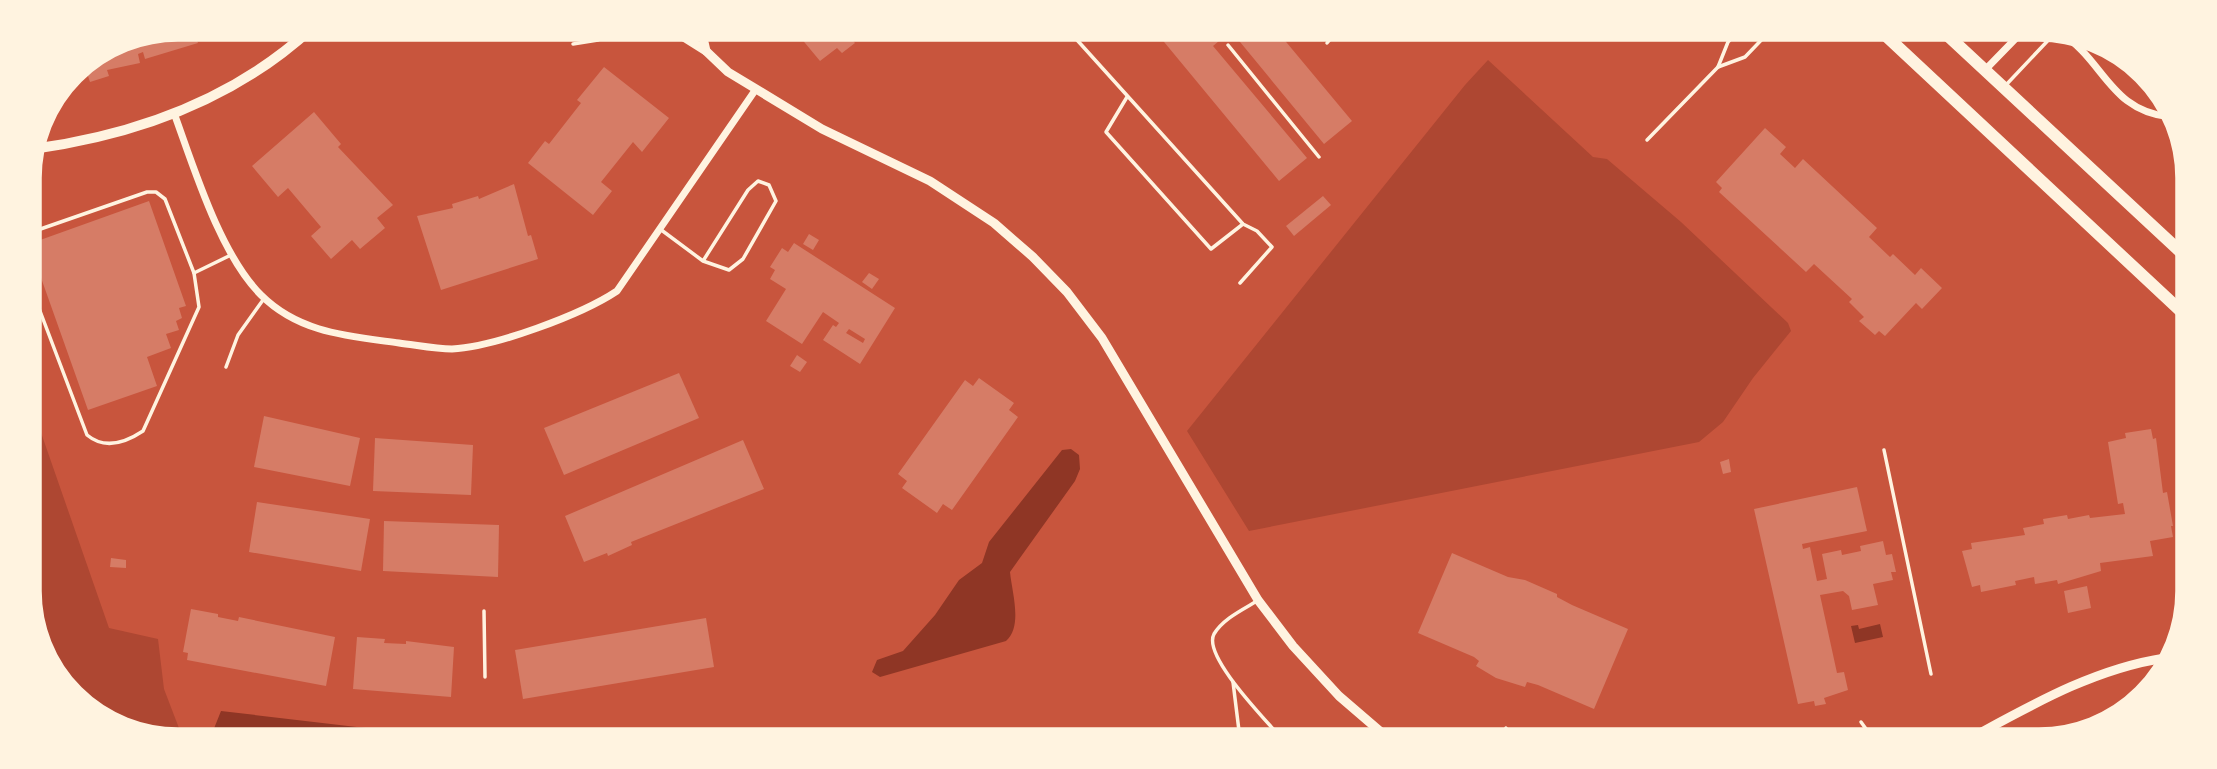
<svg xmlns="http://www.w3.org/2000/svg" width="2217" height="769" font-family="Lato,sans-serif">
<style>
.green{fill:#ae4732}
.water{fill:#8f3625}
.building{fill:#d67c66;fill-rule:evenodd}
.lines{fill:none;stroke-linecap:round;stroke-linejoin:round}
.service{stroke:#fff3e0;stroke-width:3.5}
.minor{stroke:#fff3e0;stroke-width:7}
.tertiary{stroke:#fff3e0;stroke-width:9}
.secondary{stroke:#fff3e0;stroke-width:10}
.primary{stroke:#fff3e0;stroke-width:12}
.rim{fill:none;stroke:#fff3e0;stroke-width:3.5}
</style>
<rect width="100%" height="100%" fill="#c8553d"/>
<g class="green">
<polygon points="1488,60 1593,157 1607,159 1681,222 1788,323 1791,331 1753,378 1723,422 1699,442 1249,531 1187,431 1465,85"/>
<polygon points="30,401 109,628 158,639 164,689 182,736 139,736 65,690 62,684 31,596"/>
</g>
<g class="water">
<path d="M 1071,449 L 1079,455 L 1080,469 L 1075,481 L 1010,572 C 1012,593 1023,626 1006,641 L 880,677 L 872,672 L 877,660 L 903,651 L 935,615 L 959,580 L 982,563 L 989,542 L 1062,450 Z"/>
<polygon points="1880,624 1883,637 1855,643 1851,626 1858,625 1859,629"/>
<polygon points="221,711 442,737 216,736 213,731"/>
</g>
<g class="building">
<polygon points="178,28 200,28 203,37 196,38 198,43 145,59 143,52 138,54 140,63 107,70 109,76 90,82 88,76 75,79 78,86 59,91 72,72 121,39"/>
<polygon points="809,30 859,30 850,37 855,43 842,53 837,48 820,61 800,37"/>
<polygon points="1155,31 1277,31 1352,121 1324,144 1231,31 1213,46 1307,158 1279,181"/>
<polygon points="604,67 669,118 642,152 633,142 601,182 612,191 593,215 528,163 545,141 549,144 581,103 577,100"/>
<polygon points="314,112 341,144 338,147 393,205 377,218 385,228 360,249 352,240 331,259 311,236 321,227 288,188 278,197 252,166"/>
<polygon points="1765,128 1786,147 1780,154 1795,168 1803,159 1877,228 1869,237 1890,257 1893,254 1915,275 1921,268 1942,288 1922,309 1916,303 1885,336 1879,331 1875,335 1859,321 1864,317 1849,302 1852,299 1814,264 1806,272 1719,192 1722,188 1716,182"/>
<polygon points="514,184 528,236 531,235 538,259 441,290 417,216 453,208 452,204 478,196 479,199"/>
<polygon points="1323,196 1331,205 1294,236 1286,226"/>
<polygon points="149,201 186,306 179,308 182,318 176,321 179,330 166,334 171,348 147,357 157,386 88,410 29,244"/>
<polygon points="809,234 819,240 813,250 803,244"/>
<path d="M 794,243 L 895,308 L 860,364 L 823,340 L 833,325 L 836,327 L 839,323 L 823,312 L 802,344 L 766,321 L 786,289 L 770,279 L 775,270 L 770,267 L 782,248 L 788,252 ZM 849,329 L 865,339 L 863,343 L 846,333 Z"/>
<polygon points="869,273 879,279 872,289 862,282"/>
<polygon points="797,355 807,362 800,372 790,366"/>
<polygon points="679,373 699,418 564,475 544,428"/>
<polygon points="979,378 1014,403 1009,410 1018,417 952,510 943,504 937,513 902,488 907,481 898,474 965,380 973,386"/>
<polygon points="264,416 360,438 350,486 254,467"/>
<polygon points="2151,429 2153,439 2156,438 2163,493 2167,492 2173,526 2171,526 2173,537 2150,541 2153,556 2100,563 2101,571 2058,584 2057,580 2035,584 2034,577 2015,581 2016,585 1981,592 1980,585 1972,587 1962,551 1972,549 1971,543 2025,535 2023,528 2044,524 2043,519 2067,515 2068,519 2089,515 2090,518 2125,514 2123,503 2118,504 2108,442 2126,438 2125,433"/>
<polygon points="375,438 473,445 471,495 373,491"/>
<polygon points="743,440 764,489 631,542 632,545 608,556 607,553 584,562 565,516"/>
<polygon points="1729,459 1731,472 1723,474 1720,462"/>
<polygon points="1857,487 1867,531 1802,544 1803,549 1810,547 1817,581 1827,579 1822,554 1841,550 1842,555 1861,551 1860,546 1883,541 1886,555 1892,554 1896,572 1891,572 1893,580 1873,584 1878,605 1852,610 1849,596 1843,591 1820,595 1837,673 1844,672 1848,690 1824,698 1826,704 1815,706 1814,701 1798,704 1754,509"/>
<polygon points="257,502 370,519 361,571 249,552"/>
<polygon points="384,521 499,525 498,577 383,571"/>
<polygon points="1452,553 1508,577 1525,580 1557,594 1557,597 1572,605 1628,629 1594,709 1538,685 1527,682 1525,687 1496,678 1476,666 1479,661 1474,657 1418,633"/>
<polygon points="111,558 126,560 126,568 110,567"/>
<polygon points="2087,586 2091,608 2068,613 2064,591"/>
<polygon points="191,609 218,614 218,617 238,621 239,617 335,637 326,686 187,660 188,653 183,652"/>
<polygon points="706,618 714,667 523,699 515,650"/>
<polygon points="357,637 385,639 384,643 406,644 406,641 454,647 451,697 353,689"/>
</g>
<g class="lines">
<g class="service">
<polyline points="1068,30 1243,224 1257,231 1272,247 1240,283"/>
<polyline points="1327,43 1337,31"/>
<polyline points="573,44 598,40 622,29"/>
<polyline points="1228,45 1319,157"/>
<polyline points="1718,67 1745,57 1769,32"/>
<polyline points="2005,86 2055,33"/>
<polyline points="1127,97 1106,132 1211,249 1243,224"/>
<polyline points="1647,140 1718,67 1728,42 1737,32"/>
<polyline points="660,229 703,261 729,270 743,259 776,201 769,185 758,181 748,190 703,261"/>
<path d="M 29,233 L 147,192 L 156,192 L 165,199 L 194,273 L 199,307 L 143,431 C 125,443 105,450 87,435 L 29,282"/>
<polyline points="194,273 231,255"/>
<polyline points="226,367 238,335 263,300"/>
<polyline points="1884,450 1931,674"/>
<path d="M 1257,601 C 1242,610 1223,619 1214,634 C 1202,656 1267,721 1282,739"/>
<polyline points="484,611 485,677"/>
<polyline points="2156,661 2156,672"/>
<polyline points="1233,682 1240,739"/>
<polyline points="1861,722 1874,740"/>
<polyline points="1841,735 1844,740"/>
<polyline points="1501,739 1506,728"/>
</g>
<g class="minor">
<path d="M 2060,33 C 2104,59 2109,111 2170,117"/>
<polyline points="1985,70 2021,33"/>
<path d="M 174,113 C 194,168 220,254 261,295 C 299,333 348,336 399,343 C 416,345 435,349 452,349 C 494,347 581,315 617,291 L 756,89"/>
</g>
<g class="tertiary">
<polyline points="671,29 706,51 728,72 822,129 930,181 994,223 1033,257 1067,292 1102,338 1258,600 1293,646 1339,696 1389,739"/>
<polyline points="701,29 706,51"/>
<path d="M 1967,740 C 2030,706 2093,669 2165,658"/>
</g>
<path class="secondary" d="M 33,149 C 135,135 235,99 312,28"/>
<g class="primary">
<polyline points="1883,33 2185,315"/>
<polyline points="1945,33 2186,257"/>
</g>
</g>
<path d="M0 0H2217V769H0ZM178 40H2039A138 138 0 0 1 2177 178V591A138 138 0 0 1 2039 729H178A138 138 0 0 1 40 591V178A138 138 0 0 1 178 40Z" fill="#fff3e0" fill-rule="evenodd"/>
<path class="rim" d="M178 40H2039A138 138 0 0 1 2177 178V591A138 138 0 0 1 2039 729H178A138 138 0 0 1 40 591V178A138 138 0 0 1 178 40Z"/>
</svg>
